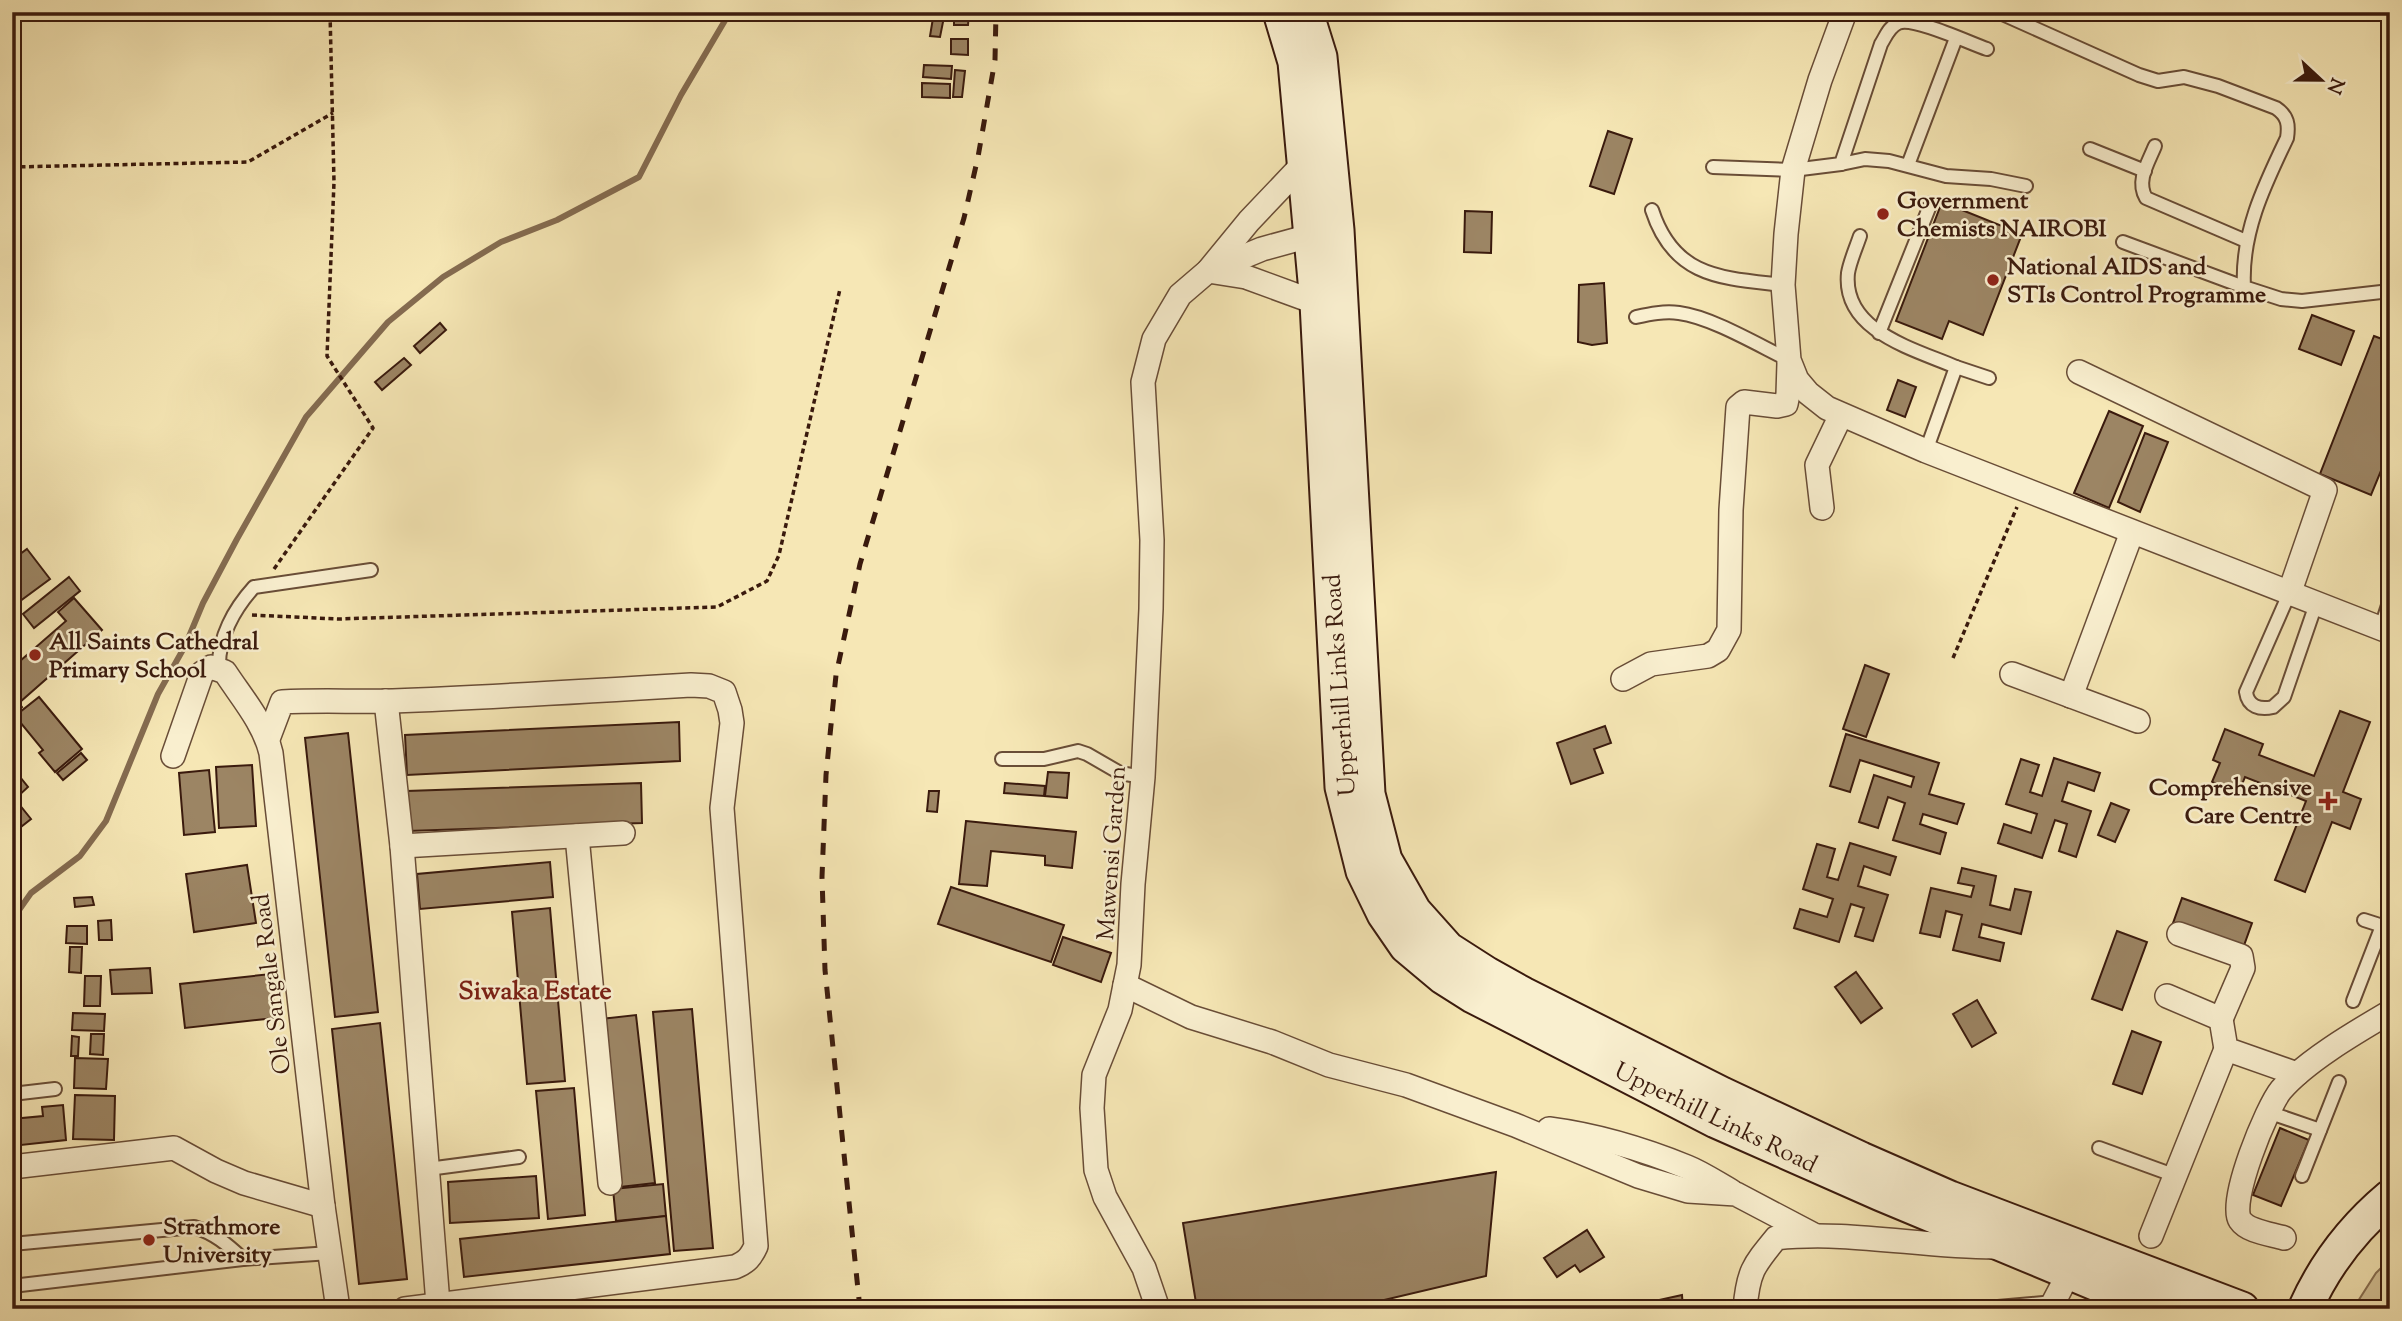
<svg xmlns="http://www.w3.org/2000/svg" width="2402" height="1321" font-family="'Sorts Mill Goudy',serif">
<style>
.green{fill:#d6c498;stroke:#886f52;stroke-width:2}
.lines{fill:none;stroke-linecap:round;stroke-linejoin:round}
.stream{stroke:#846b50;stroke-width:6}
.building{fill:#9c8564;stroke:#3a1a0d;stroke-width:2}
.lane-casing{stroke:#694d37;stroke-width:16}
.street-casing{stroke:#694d37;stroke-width:26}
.secondary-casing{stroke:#3a1a0d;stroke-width:37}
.path{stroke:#3a1a0d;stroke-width:3.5;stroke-dasharray:5 3.5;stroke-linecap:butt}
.lane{stroke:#f9efcf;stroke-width:12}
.street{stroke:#f9efcf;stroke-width:23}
.secondary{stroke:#f9efcf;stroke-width:33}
.rail{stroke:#3a1a0d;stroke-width:5;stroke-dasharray:12 12;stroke-linecap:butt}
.poi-dot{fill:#8f2418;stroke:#f9efcf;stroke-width:2.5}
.labels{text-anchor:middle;stroke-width:5;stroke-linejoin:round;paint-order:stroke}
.poi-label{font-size:24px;font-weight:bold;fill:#3a1a0d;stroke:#f9efcf;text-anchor:start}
.street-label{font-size:24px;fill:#3a1a0d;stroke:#f9efcf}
.neighbourhood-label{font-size:26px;font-weight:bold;fill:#7a1f14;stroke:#f9efcf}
</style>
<rect width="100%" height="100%" fill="#f6e7b5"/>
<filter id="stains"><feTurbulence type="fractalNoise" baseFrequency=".00286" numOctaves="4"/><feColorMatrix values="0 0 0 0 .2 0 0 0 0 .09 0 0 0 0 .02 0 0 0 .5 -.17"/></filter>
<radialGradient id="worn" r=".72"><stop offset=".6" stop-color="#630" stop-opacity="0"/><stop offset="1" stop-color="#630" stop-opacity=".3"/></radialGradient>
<polygon class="green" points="2390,1259 2390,1309 2353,1309 2376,1273"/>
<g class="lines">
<polyline class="stream" points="12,920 31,893 80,856 106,821 158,694 185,646 203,603 237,539 306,417 388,322 443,277 501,242 557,220 639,177 681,95 730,12"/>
</g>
<g class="building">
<polygon points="934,12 945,12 940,37 930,36"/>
<polygon points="954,12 969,12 968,25 954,25"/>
<polygon points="951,39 968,39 968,55 951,54"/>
<polygon points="924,65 952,66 951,79 923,77"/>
<polygon points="955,70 965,71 962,97 953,97"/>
<polygon points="922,83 950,84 950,98 922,97"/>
<polygon points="1608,131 1632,139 1614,194 1590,186"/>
<polygon points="1942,202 2022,234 1983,335 1949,321 1942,339 1896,321"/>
<polygon points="1465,211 1492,212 1491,253 1464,252"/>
<polygon points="1604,283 1607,343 1592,345 1578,342 1579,285"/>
<polygon points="2312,315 2354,331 2341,365 2299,349"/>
<polygon points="440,323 446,330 420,353 414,346"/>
<polygon points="2374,336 2390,342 2390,449 2371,495 2320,474"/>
<polygon points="404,358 411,365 382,390 375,382"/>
<polygon points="1898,380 1916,387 1905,417 1887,410"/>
<polygon points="2109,411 2143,426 2109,508 2074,493"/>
<polygon points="2145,433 2168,442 2140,512 2118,502"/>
<polygon points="27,549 50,579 12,607 12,560"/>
<polygon points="69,577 80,591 34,628 23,614"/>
<polygon points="74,598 102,630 19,703 22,707 16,712 12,708 12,668 66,621 58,612"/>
<polygon points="1865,665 1889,674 1866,737 1843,729"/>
<polygon points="39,697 82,749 55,772 39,753 43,750 15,716"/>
<polygon points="2340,711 2370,722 2343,792 2361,799 2350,829 2332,822 2305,892 2275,880 2306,801 2245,777 2239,792 2212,782 2220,763 2213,760 2225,729 2263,744 2259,755 2314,776"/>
<polygon points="679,722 680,761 407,775 405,735"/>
<polygon points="1605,726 1611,743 1594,749 1603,773 1571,784 1557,743"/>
<polygon points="348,733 378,1012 335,1017 305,738"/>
<polygon points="1846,734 1939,763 1929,794 1964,804 1957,824 1923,814 1920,824 1946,833 1940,854 1893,840 1905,803 1888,797 1878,828 1859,822 1874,775 1911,787 1914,777 1860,760 1850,792 1830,786"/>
<polygon points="81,753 87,760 63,780 57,773"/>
<polygon points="2054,758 2100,773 2094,791 2068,782 2062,801 2091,811 2076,857 2059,851 2067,824 2055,820 2042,858 1998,843 2004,824 2031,833 2037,814 2006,804 2021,759 2039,765 2030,792 2042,796"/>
<polygon points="252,765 256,826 219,828 216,767"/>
<polygon points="12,767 28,787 15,799 31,819 12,834"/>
<polygon points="209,770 215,832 184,835 179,773"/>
<polygon points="1048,772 1069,773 1067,798 1045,796"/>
<polygon points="641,783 642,823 408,831 407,791"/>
<polygon points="1005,783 1045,786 1044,796 1004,793"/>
<polygon points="929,791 939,791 937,812 927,811"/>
<polygon points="2111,803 2129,810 2115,842 2098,835"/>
<polygon points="966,821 1076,832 1072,868 1045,865 1045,856 991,851 987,886 959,884"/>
<polygon points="1850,843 1896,857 1890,875 1864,866 1858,886 1888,895 1873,941 1855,936 1864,908 1851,904 1839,942 1794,928 1800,909 1827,917 1833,899 1803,889 1817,844 1835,849 1827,877 1838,880"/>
<polygon points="550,862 553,897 420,909 417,874"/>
<polygon points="247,865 256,923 194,932 186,874"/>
<polygon points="1962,868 1996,876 1990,905 2010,910 2015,889 2031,892 2021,934 1982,924 1979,937 2004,943 2000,961 1953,950 1962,915 1946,911 1940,937 1920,933 1931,888 1971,897 1974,886 1958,883"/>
<polygon points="951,887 1064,925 1051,962 938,924"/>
<polygon points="92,897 94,905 75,907 74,898"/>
<polygon points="2182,898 2252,923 2242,951 2172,926"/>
<polygon points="550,908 565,1081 527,1084 512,912"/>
<polygon points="111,920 112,940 99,940 98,921"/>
<polygon points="67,926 87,926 87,944 66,943"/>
<polygon points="2117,931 2147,942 2122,1010 2092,999"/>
<polygon points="1063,937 1111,953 1101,982 1053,965"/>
<polygon points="70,947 82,947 81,973 69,972"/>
<polygon points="150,968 152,993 112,994 110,970"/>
<polygon points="1856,972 1882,1008 1861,1023 1835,987"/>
<polygon points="271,974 275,1018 185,1028 180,984"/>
<polygon points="85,976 101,976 100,1006 84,1006"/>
<polygon points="1977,1000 1996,1033 1972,1047 1953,1014"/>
<polygon points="692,1009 713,1248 674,1251 653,1012"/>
<polygon points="73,1013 105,1014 104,1031 72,1030"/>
<polygon points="636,1015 655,1183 620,1187 601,1019"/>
<polygon points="380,1023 407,1279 359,1284 332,1029"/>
<polygon points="2132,1031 2161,1042 2142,1094 2113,1084"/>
<polygon points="91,1034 104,1034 103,1055 90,1054"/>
<polygon points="72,1036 79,1037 78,1056 71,1056"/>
<polygon points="75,1058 108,1059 106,1089 74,1088"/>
<polygon points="574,1088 585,1215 548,1219 536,1091"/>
<polygon points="75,1095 115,1096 114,1140 73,1139"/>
<polygon points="63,1105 66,1140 12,1146 12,1119 43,1116 42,1107"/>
<polygon points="2280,1128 2309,1140 2281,1206 2253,1195"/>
<polygon points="1496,1172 1486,1276 1346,1309 1197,1309 1183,1223"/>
<polygon points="536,1176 539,1218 450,1223 448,1182"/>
<polygon points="663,1184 666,1216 616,1221 613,1189"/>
<polygon points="666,1216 670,1254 464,1277 460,1239"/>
<polygon points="1587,1230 1604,1257 1580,1272 1575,1265 1557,1277 1544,1258"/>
<polygon points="1682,1295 1683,1309 1627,1309 1627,1307"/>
<polygon points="726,1304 727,1309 677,1309"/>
<polygon points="1118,1305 1119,1309 1059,1309"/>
</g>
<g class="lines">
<defs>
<g id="lane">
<path d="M 1998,12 L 2139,75 L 2158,81 L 2184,77 L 2218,86 L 2276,108 C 2288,116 2289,125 2287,138 C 2264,186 2241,233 2244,287 L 2281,299 L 2302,301 L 2390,291"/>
<path d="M 2155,146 C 2148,163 2136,181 2146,198 L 2246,241"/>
<polyline points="2090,149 2145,171"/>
<polyline points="1841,164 1865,159 1889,161 1946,176 1991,179 2026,186"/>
<polyline points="1908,165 1956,38"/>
<path d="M 1713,167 L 1793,170 L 1841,164 L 1881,44 C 1886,36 1889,27 1898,23 C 1913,16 1969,43 1987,49"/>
<path d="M 1652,210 C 1674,278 1722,278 1783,285"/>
<path d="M 1860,236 C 1856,248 1850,261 1848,273 C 1842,331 1914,349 1956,367"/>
<polyline points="2123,242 2244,287"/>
<path d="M 1636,317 C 1650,314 1664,311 1679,313 C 1711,317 1758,345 1789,360"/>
<polyline points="1879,333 1931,203"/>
<polyline points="1926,451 1956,367 1989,378"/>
<path d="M 2289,594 L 2246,692 C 2248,707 2260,710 2273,707 L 2284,697 L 2316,604"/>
<polyline points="2381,627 2390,599"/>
<path d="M 219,668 C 218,638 234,609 254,587 L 371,570"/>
<polyline points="1002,759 1044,759 1078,751 1087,754 1120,773 1143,777"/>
<polyline points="2364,920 2389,928"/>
<polyline points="2353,1001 2382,926"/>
<polyline points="12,1094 55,1089"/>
<polyline points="2268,1112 2320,1130"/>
<polyline points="2099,1148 2176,1176"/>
<polyline points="428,1169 519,1157"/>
<polyline points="2302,1176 2339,1082"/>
<path d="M 12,1244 L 194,1227 C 214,1233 227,1244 243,1259"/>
<polyline points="12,1286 243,1259 330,1253"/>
<polyline points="1975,1309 2054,1302"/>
</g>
<g id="street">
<polyline points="1845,12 1820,80 1793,170 1786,234 1783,285 1789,360 1797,380 1808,393 1827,408 1926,451 2390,632"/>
<polyline points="1211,270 1262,249 1324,232"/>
<polyline points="1208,271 1246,277 1317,303 1329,304"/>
<polyline points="2079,372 2325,490 2289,594"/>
<polyline points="1822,508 1817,465 1841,415"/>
<polyline points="2012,674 2138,721"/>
<polyline points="1623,679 1651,664 1708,656 1718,650 1729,630 1731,510 1738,407 1744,402 1777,406 1786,404 1788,394 1789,363"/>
<polyline points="2071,696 2132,532"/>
<polyline points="386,701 402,846 438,1304"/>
<path d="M 268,739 L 282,702 C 319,700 356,702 393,701 C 493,697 592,691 691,685 L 709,686 L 724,692 L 730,710 L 732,723 L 722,808 L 756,1246 C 751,1257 747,1262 735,1267 L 405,1309"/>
<path d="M 173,756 L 202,673 L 211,667 L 225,672 C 242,698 264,723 271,753 L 323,1206 L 338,1309"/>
<polyline points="577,836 610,1183"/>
<polyline points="402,846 623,833"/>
<polyline points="2179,934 2241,956 2243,968 2221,1019"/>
<polyline points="1125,985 1191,1017 1272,1042 1329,1065 1406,1085 1515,1125 1638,1176 1688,1191 1736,1194 1812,1234"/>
<polyline points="2167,996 2221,1019 2226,1049 2297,1074"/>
<path d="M 1549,1129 C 1595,1135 1645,1150 1687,1167 C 1702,1173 1717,1183 1731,1191"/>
<polyline points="12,1167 174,1148 216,1171 244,1183 323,1206"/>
<polyline points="2151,1236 2226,1049"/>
<path d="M 2284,1238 C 2271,1234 2248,1232 2240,1220 C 2228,1202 2267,1107 2281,1090 C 2306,1061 2356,1032 2390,1012"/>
<polyline points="1158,1309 1144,1268 1105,1197 1096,1170 1092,1108 1094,1075 1120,1010 1129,965 1133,884 1143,777 1151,609 1152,540 1143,382 1154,339 1180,295 1208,271 1249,221 1305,162"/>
<path d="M 1745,1309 C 1748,1272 1753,1266 1776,1238 C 1849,1230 1920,1247 1993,1247"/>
<polyline points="2050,1309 2061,1288 2071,1260"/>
</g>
<g id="secondary">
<polyline points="1280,12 1295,62 1317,303 1342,787 1363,871 1384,914 1406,946 1443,977 1473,996 1716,1121 1881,1194 2157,1309"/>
<polyline points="1306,12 1320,57 1337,230 1368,794 1385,860 1414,911 1448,949 1487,974 1523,994 1722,1094 1861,1159 1950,1198 2242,1309"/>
<path d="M 2305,1309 C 2325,1264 2353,1228 2390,1197"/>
</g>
</defs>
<use href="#lane" class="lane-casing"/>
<use href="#street" class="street-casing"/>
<use href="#secondary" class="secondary-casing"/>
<g class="path">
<polyline points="12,167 248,162 333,113"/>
<polyline points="274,569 373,428 327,356 334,182 330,12"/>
<polyline points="252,615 338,619 717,607 767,581 779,555 840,289"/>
<polyline points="1953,658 2017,507"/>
</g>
<use href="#lane" class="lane"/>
<use href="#street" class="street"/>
<use href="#secondary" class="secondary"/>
<polyline class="rail" points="860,1309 825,970 822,877 826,775 836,675 860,564 964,218 978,157 995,60 996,12"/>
</g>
<g class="poi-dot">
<circle cx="1883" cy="214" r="7"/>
<circle cx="1993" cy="280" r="7"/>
<circle cx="35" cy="655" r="7"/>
<path d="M2324.5 790.5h7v7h7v7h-7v7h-7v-7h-7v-7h7z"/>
<circle cx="149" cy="1240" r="7"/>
</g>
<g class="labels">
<g class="poi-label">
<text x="1897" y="208">Government<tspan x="1897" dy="28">Chemists NAIROBI</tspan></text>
<text x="2007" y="274">National AIDS and<tspan x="2007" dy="28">STIs Control Programme</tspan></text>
<text x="49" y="649">All Saints Cathedral<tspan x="49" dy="28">Primary School</tspan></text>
<text x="2312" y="795" text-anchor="end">Comprehensive<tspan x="2312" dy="28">Care Centre</tspan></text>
<text x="163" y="1234">Strathmore<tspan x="163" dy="28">University</tspan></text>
</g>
<g class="street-label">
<text transform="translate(1339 685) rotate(-94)" y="8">Upperhill Links Road</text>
<text transform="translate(1111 853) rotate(-86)" y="8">Mawensi Garden</text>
<text transform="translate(271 984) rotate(-97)" y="8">Ole Sangale Road</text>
<text transform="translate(1716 1117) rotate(26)" y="8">Upperhill Links Road</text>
</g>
<g class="neighbourhood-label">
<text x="535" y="999">Siwaka Estate</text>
</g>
</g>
<rect width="2402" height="1321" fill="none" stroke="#f6e7b5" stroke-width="42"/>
<rect x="14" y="14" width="2374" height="1293" fill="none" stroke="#3a1a0d" stroke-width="3.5"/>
<rect x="21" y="21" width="2360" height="1279" fill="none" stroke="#3a1a0d" stroke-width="2"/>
<g transform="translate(2321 80) rotate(112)" stroke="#f9efcf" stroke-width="5" paint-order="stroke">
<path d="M0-5L12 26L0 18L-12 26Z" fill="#3a1a0d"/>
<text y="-10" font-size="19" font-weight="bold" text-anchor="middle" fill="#3a1a0d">N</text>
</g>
<rect width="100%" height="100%" filter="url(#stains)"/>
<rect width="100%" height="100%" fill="url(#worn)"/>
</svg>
